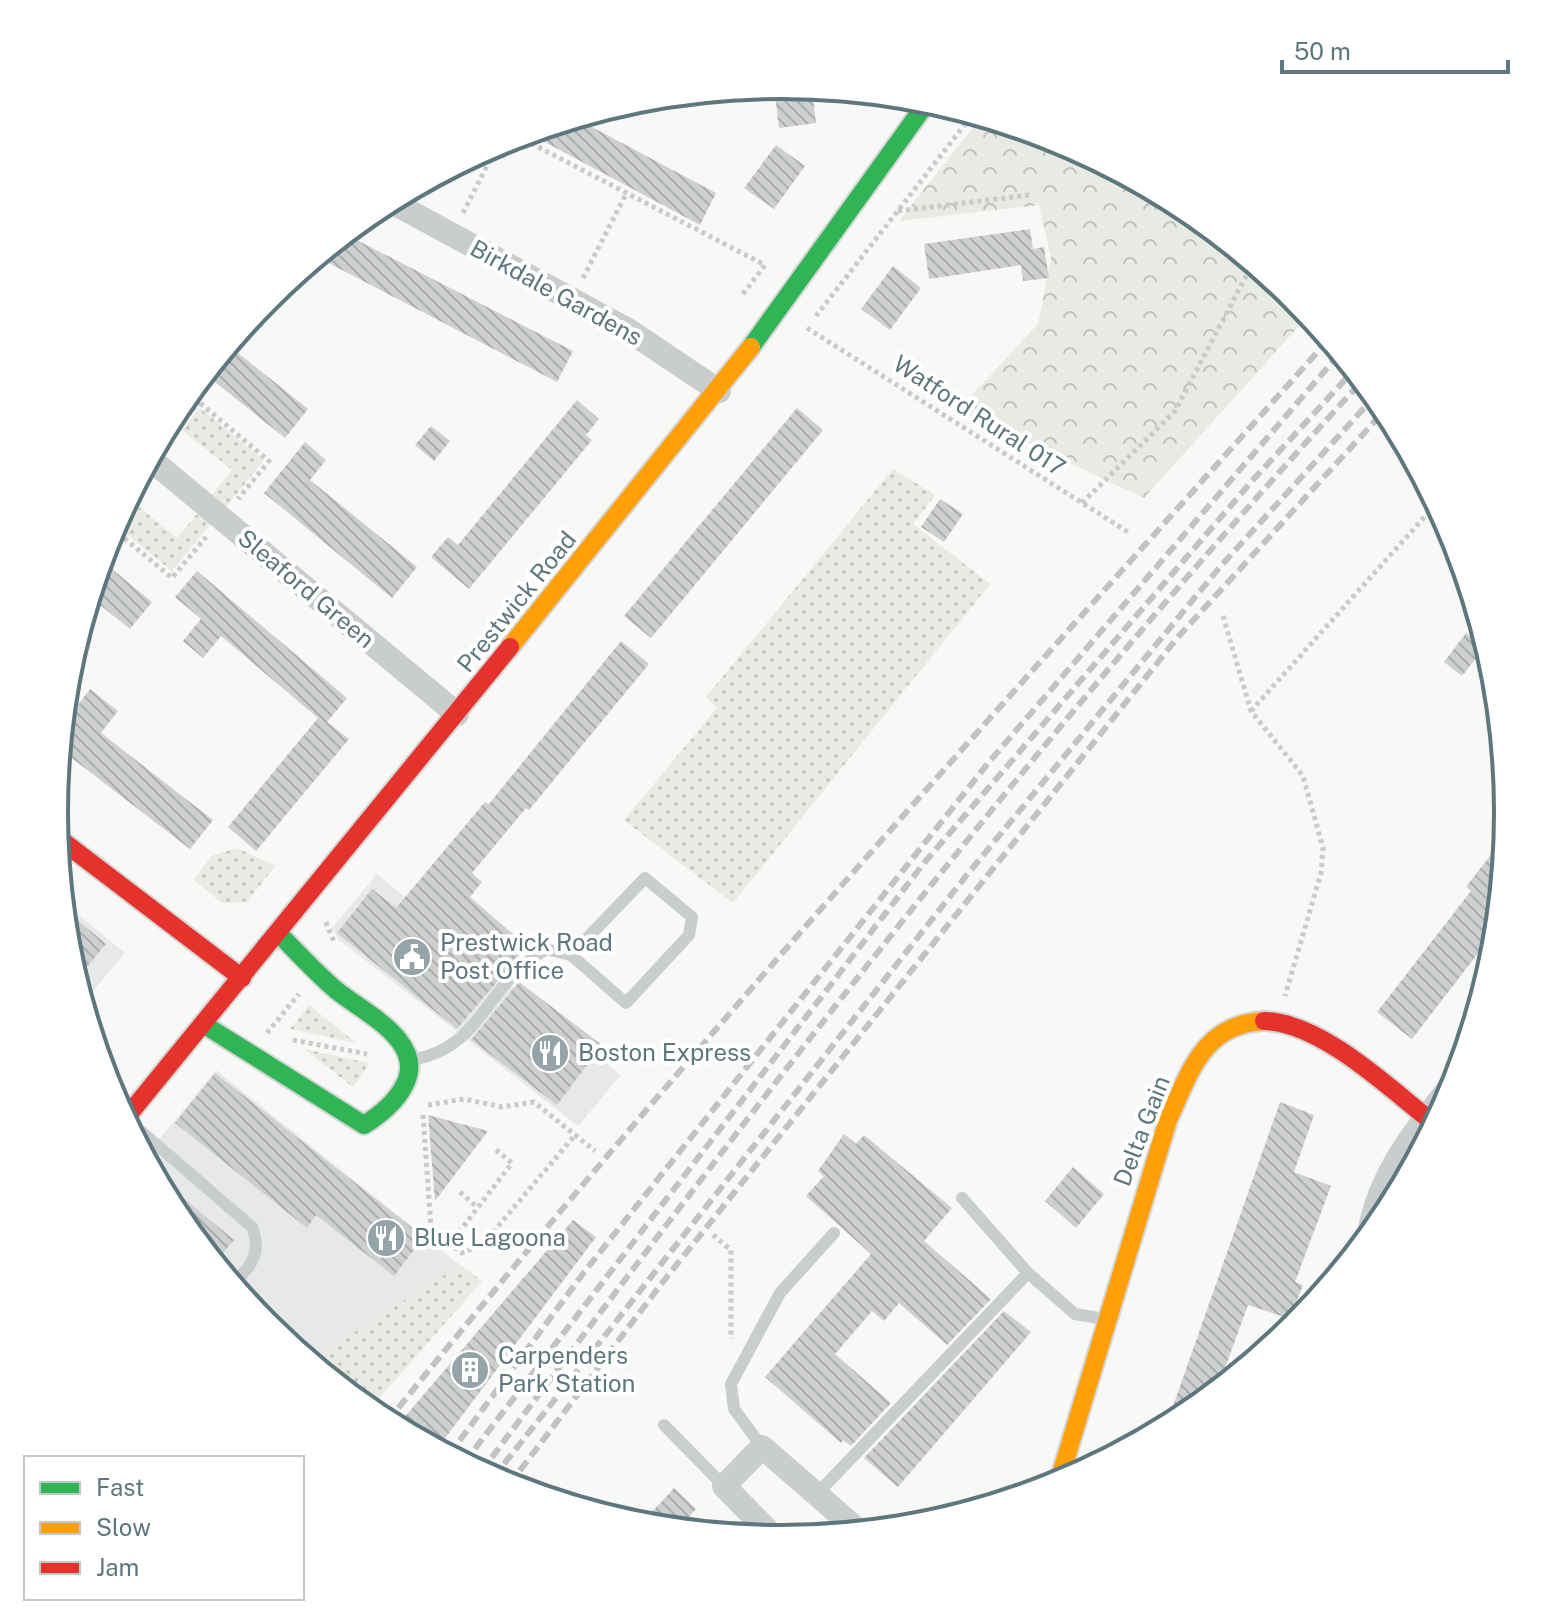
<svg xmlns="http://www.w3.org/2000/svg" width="1562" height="1624" font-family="'Public Sans',sans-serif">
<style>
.built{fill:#e7e9e9}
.grass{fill:url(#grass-dots)}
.forest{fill:url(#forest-crowns)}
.building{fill:url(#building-back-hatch)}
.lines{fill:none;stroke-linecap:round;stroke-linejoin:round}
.fast-casing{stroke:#d4d5d5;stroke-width:22}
.slow-casing{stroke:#d4d5d5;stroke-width:22}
.jam-casing{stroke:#d4d5d5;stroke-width:22}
.path{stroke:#c8cacb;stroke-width:5;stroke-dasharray:4 4;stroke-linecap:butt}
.lane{stroke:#cacdcd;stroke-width:12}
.street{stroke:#cacdcd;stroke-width:24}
.fast{stroke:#30b455;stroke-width:18}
.slow{stroke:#ff9f0a;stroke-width:18}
.jam{stroke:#e5322d;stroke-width:18}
.rail{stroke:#c0c2c3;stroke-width:6;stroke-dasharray:12 6;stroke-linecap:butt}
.labels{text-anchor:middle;stroke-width:8;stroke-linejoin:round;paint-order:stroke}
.street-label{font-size:24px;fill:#5e767d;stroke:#fff}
.poi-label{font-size:24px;fill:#5e767d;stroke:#fff;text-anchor:start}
.rim{fill:none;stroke:#5e767d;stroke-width:4}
</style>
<defs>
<pattern id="grass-dots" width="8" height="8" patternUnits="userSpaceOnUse" patternTransform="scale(2)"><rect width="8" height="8" fill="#e8eae4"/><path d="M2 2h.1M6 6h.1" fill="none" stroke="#bfc2be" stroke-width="1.8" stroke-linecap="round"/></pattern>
<pattern id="forest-crowns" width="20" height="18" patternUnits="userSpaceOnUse" patternTransform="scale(2)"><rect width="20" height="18" fill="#e8eae4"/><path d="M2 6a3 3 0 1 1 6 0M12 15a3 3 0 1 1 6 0" fill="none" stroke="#bfc2be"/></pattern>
<pattern id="building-back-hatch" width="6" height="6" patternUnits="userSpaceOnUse" patternTransform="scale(2)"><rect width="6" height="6" fill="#ced0d0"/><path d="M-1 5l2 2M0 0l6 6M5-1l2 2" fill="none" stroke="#aaadae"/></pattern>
</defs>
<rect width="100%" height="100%" fill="#f8f8f7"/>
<g class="built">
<polygon points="377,874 621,1075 578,1126 338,939 332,928"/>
<polygon points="63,902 125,953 83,1003 68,953"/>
<polygon points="216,1070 460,1265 309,1361 267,1326 176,1216 145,1157"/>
</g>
<g class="grass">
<polygon points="200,408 264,460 226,507 211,496 232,470 182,430"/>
<polygon points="893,469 935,495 913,524 990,584 733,903 624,820 717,708 706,697"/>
<polygon points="128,498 177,538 198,513 211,524 172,571 114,524"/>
<polygon points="237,848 275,866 247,902 222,903 194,880 211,856"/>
<polygon points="309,1005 356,1043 290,1029"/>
<polygon points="304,1049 370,1063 353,1087"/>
<polygon points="460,1265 482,1281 369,1410 309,1361"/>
</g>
<polygon class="forest" points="981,117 1060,141 1185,208 1295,298 1309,315 1144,498 958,410 1038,324 1051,257 1039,205 899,221"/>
<g class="building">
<polygon points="774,86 812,88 816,123 779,128"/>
<polygon points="575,118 716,193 700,225 528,133"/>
<polygon points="776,145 805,166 774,209 744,188"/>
<polygon points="1030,229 1033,249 1044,247 1049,278 1023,281 1021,265 929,279 924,244"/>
<polygon points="345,234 573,351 557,382 317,257"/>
<polygon points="893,266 921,288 890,330 861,309"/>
<polygon points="228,345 308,409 285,438 205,374"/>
<polygon points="577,400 599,419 586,435 592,440 469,589 431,557 448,537 458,545"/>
<polygon points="797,408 823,430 651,638 624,616"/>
<polygon points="431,426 450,441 434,461 415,445"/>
<polygon points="305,442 326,460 310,480 417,567 392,598 264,493"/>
<polygon points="940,499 963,514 944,542 921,527"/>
<polygon points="101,560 152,602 130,629 90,597"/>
<polygon points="197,571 347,698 327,722 349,739 256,851 228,827 318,718 221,636 203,658 183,641 201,619 175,597"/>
<polygon points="1466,633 1485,647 1462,676 1444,662"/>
<polygon points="621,641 649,664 529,810 526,808 472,873 482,882 470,897 527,946 457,1029 337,933 372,889 396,908 485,802 489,804"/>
<polygon points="90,689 118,711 101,733 213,820 190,849 60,749 63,725"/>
<polygon points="1506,835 1499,908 1488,921 1496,930 1412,1039 1377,1012 1471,891 1466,887"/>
<polygon points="63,908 106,944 76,980 68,953"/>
<polygon points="519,982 602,1045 557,1105 471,1040"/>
<polygon points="215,1073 424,1237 394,1276 316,1215 307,1228 175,1123"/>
<polygon points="1280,1102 1314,1115 1294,1172 1331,1186 1295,1282 1303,1285 1290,1319 1248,1305 1217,1390 1166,1426"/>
<polygon points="428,1115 488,1131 435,1201"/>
<polygon points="844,1134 856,1144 864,1135 952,1208 924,1241 991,1299 947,1345 899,1303 884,1321 872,1311 835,1354 891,1403 851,1446 843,1440 841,1443 765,1377 871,1254 806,1196 824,1176 818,1171"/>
<polygon points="1073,1167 1104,1194 1076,1228 1045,1201"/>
<polygon points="164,1182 234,1240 215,1263 176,1216 160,1186"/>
<polygon points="573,1220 596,1237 437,1449 396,1427"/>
<polygon points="1004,1311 1031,1332 898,1487 864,1458"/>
<polygon points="674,1488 696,1509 678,1529 640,1525"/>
</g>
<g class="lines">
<defs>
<g id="fast">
<polyline points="751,347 928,101"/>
<path d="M 203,1024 L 364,1125 C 380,1115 395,1103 404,1086 C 428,1042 364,1013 336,990 C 315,972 297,952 278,933"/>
</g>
<g id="slow">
<polyline points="510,647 751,347"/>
<path d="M 1058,1484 L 1168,1120 C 1190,1072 1203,1024 1264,1021"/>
</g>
<g id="jam">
<polyline points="57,837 242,978"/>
<path d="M 1264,1021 C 1319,1022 1385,1084 1426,1117"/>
<polyline points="125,1119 510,647"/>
</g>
</defs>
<use href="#fast" class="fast-casing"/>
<use href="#slow" class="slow-casing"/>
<use href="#jam" class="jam-casing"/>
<g class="path">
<polyline points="517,136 765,265 743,294"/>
<polyline points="898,211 1030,195"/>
<polyline points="463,213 499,142"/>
<polyline points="583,278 626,194"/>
<polyline points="816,316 973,114"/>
<polyline points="807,328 1131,534"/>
<polyline points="188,393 269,461 238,499"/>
<polyline points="166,440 199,402"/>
<polyline points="1082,503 1175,411 1253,263"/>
<polyline points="112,528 172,578 206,537"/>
<polyline points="1223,616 1251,711 1303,776 1323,848 1321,873 1285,996"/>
<polyline points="1251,711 1436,504"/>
<polyline points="326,922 334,942"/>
<polyline points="267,1033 299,994"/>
<polyline points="293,1040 367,1054"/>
<polyline points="428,1105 464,1099 502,1107 534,1102 595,1151"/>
<polyline points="423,1115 431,1227"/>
<polyline points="496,1150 512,1163 450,1244 462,1253 483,1244 576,1134"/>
<polyline points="460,1192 477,1207"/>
<polyline points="713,1235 731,1250 731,1339"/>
</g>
<g class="lane">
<path d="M 412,1060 C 467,1050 478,1014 512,976 C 521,965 535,957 546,949 L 571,955 L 645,878 L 692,917 L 689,935 L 626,1003 L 571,955"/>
<path d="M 128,1120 L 252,1227 C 262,1252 252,1267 232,1284"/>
<polyline points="962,1198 1028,1273 1075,1314 1105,1319"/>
<polyline points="1304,1302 1312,1305"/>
<polyline points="664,1425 724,1486"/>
<polyline points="762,1447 734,1409 731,1384 780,1293 834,1233"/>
<polyline points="817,1494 1028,1273"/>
</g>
<g class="street">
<polyline points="390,201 628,330 719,391"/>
<polyline points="155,463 457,714"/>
<path d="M 1369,1236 C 1377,1176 1418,1126 1455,1081"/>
<polyline points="775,1538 724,1486 762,1447 859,1531"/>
</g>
<use href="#fast" class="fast"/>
<use href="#slow" class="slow"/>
<use href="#jam" class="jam"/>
<g class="rail">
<path d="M 387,1422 C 687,1049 1011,696 1329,339"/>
<polyline points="449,1455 585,1271 989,762 1340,353"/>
<polyline points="464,1463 924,863 1252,481 1354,370"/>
<path d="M 481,1472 C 760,1097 1046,724 1363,380"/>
<polyline points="493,1478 966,876 1219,568 1375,396"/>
<polyline points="509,1485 662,1283 1178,637 1386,409"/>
</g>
</g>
<defs>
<symbol id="civic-disc" viewBox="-11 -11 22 22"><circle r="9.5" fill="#94a4a8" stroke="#fff"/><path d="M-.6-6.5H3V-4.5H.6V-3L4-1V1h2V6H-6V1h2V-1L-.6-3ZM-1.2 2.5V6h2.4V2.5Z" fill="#fff"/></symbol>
<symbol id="restaurant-disc" viewBox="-11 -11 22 22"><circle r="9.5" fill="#94a4a8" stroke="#fff"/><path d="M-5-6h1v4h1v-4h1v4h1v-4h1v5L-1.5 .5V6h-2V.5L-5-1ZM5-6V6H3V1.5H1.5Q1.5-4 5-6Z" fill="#fff"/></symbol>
<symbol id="building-disc" viewBox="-11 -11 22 22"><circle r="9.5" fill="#94a4a8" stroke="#fff"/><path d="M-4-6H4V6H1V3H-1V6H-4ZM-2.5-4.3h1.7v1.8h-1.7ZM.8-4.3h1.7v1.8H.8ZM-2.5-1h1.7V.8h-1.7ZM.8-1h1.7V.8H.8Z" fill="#fff"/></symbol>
</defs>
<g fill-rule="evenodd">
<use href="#civic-disc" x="390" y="935" width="44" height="44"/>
<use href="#restaurant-disc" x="528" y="1031" width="44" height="44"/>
<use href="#restaurant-disc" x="364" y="1216" width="44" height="44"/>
<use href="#building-disc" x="448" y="1348" width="44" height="44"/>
</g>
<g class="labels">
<g class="street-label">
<text transform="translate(556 293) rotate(29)" y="8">Birkdale Gardens</text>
<text transform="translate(979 416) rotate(33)" y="8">Watford Rural 017</text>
<text transform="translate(306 589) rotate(40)" y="8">Sleaford Green</text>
<text transform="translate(517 602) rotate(-51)" y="8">Prestwick Road</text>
<text transform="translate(1142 1131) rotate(-69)" y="8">Delta Gain</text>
</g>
<g class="poi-label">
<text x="440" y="951">Prestwick Road<tspan x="440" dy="28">Post Office</tspan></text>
<text x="578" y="1061">Boston Express</text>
<text x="414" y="1246">Blue Lagoona</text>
<text x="498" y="1364">Carpenders<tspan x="498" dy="28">Park Station</tspan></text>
</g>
</g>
<path d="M0 0H1562V1624H0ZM68 812a713 713 0 1 1 1426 0a713 713 0 1 1-1426 0Z" fill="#fff" fill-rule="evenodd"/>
<path class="rim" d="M68 812a713 713 0 1 1 1426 0a713 713 0 1 1-1426 0Z"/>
<rect x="24" y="1456" width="280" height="144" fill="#ffffff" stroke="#bfc8cb" stroke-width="2"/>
<rect x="40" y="1482" width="40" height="12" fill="#30b455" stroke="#bfc8cb" stroke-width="2"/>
<text x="96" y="1496" font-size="24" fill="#5e767d">Fast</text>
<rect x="40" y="1522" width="40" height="12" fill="#ff9f0a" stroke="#bfc8cb" stroke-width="2"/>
<text x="96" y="1536" font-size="24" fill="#5e767d">Slow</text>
<rect x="40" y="1562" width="40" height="12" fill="#e5322d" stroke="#bfc8cb" stroke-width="2"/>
<text x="96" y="1576" font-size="24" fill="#5e767d">Jam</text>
<path d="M1282 60v12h226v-12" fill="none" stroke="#5e767d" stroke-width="4"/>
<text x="1294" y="60" font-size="24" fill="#5e767d" stroke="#ffffff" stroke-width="6" paint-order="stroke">50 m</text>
</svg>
